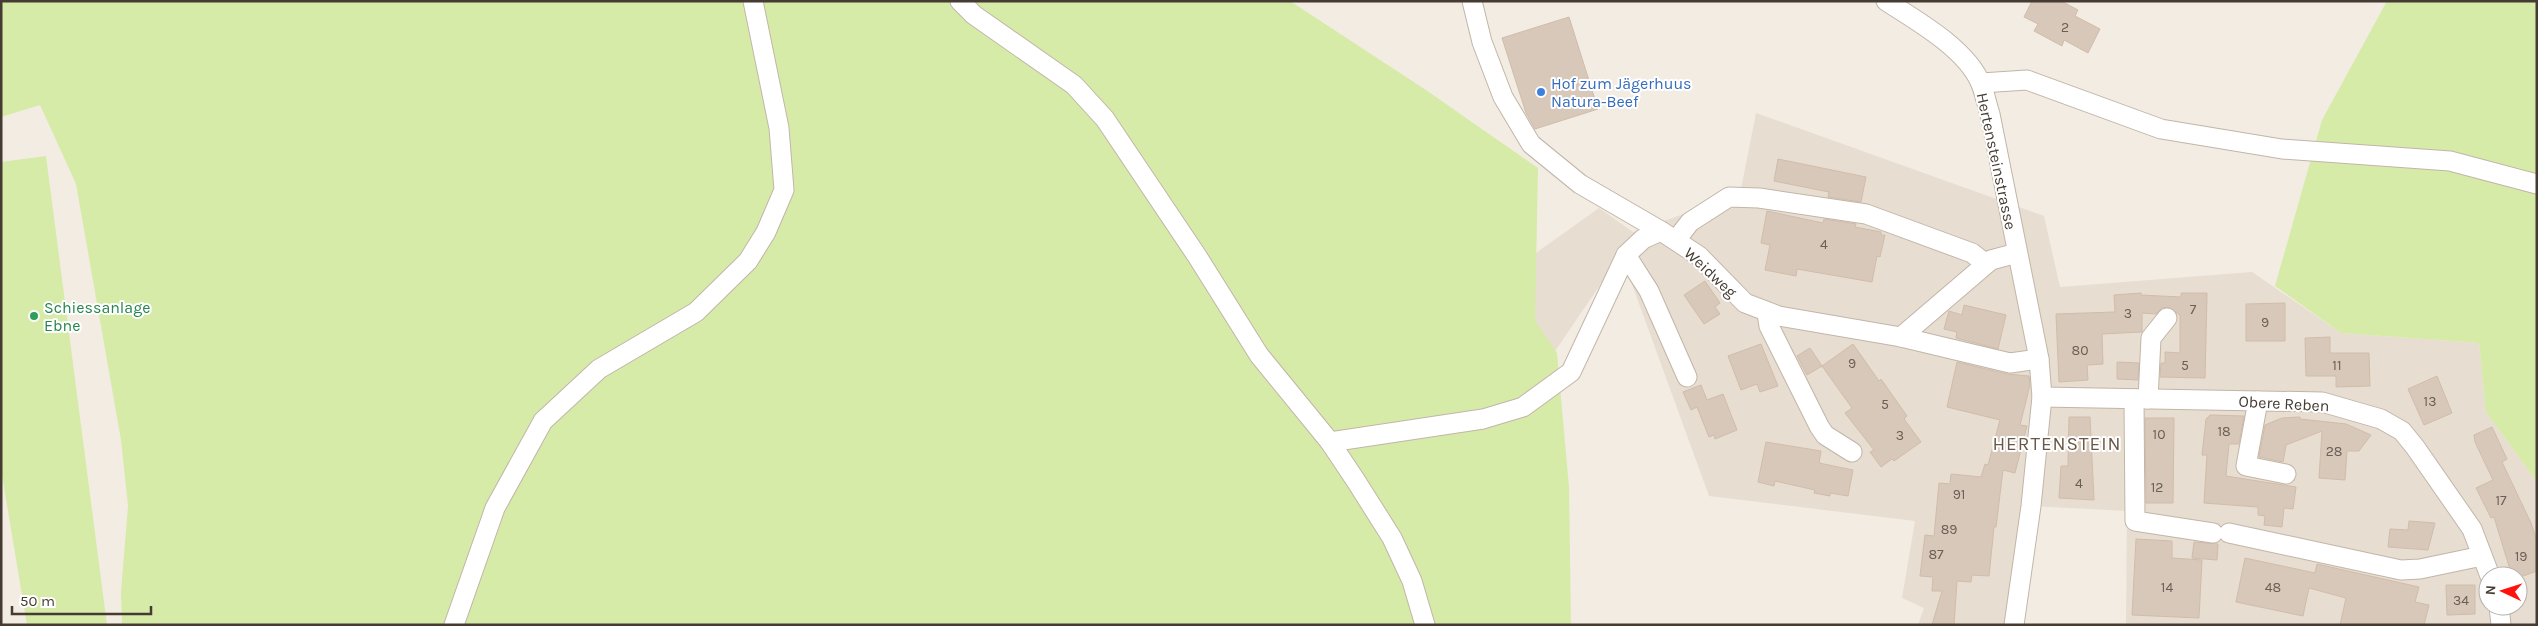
<svg xmlns="http://www.w3.org/2000/svg" width="2538" height="626" font-family="Karla,sans-serif">
<style>
.residential{fill:#e7ddd0;fill-rule:evenodd}
.green{fill:#d6eba8}
.building{fill:#d8c8ba;stroke:#d1bcaa}
.lines{fill:none;stroke-linecap:round;stroke-linejoin:round}
.minor-casing{stroke:#c2b5a8;stroke-width:21}
.minor{stroke:#fff;stroke-width:19}
.shop-dot{fill:#3f7fe0;stroke:#fff;stroke-width:2}
.leisure-dot{fill:#2e9e5b;stroke:#fff;stroke-width:2}
.labels{text-anchor:middle;stroke-width:4;stroke-linejoin:round;paint-order:stroke}
.number-label{font-size:14px;fill:#6a5e55}
.shop-label{font-size:16px;fill:#366cbe;stroke:#fff;text-anchor:start}
.street-label{font-size:16px;fill:#453b33;stroke:#fff}
.leisure-label{font-size:16px;fill:#27864d;stroke:#fff;text-anchor:start}
.quarter-label{font-size:19px;letter-spacing:1px;fill:#695849;stroke:#fff}
</style>
<rect width="100%" height="100%" fill="#f3ece3"/>
<path class="residential" d="M 1756,113 L 2044,216 L 2060,287 L 2252,272 L 2341,333 L 2479,343 L 2486,412 L 2537,482 L 2537,625 L 2126,625 L 2127,511 L 2031,506 L 2014,625 L 1918,625 L 1924,608 L 1902,598 L 1915,521 L 1709,496 L 1621,254 L 1547,363 L 1508,273 L 1599,208 L 1633,232 L 1740,194 ZM 2488,576 L 2518,576 L 2518,606 L 2488,606 Z"/>
<g class="green">
<polygon points="1,1 1290,1 1426,90 1538,168 1535,321 1557,353 1569,487 1571,625 122,625 121,592 128,506 121,440 76,184 40,105 1,117"/>
<polygon points="2387,1 2537,1 2537,482 2486,412 2479,343 2341,333 2275,286 2322,120"/>
<polygon points="46,156 107,625 27,625 1,469 1,162"/>
</g>
<g class="building">
<polygon points="2032,1 2061,1 2078,10 2075,16 2100,29 2088,53 2064,40 2062,46 2034,31 2038,24 2024,17"/>
<polygon points="1569,17 1598,109 1535,129 1526,113 1502,38"/>
<polygon points="1778,159 1866,177 1861,202 1828,197 1829,192 1774,181"/>
<polygon points="1767,211 1823,223 1824,219 1856,224 1855,227 1881,232 1881,235 1885,235 1880,257 1877,256 1872,282 1797,269 1796,276 1765,270 1770,245 1761,243"/>
<polygon points="1705,281 1720,303 1715,307 1720,314 1704,324 1684,295"/>
<polygon points="2141,293 2141,295 2181,297 2181,293 2207,293 2205,378 2160,377 2161,363 2165,363 2165,352 2180,353 2180,315 2168,307 2162,308 2156,314 2142,313 2142,332 2102,334 2103,364 2087,365 2088,380 2059,382 2056,314 2115,312 2114,295"/>
<polygon points="2285,303 2285,341 2246,341 2246,304"/>
<polygon points="1964,305 2006,315 1998,349 1956,338 1957,332 1944,329 1949,311 1962,315"/>
<polygon points="2330,337 2330,353 2369,353 2370,386 2336,387 2336,376 2306,376 2305,338"/>
<polygon points="1761,344 1778,386 1760,392 1757,384 1741,390 1728,356"/>
<polygon points="1853,344 1879,381 1881,379 1907,416 1904,419 1921,442 1894,461 1892,459 1881,467 1870,452 1874,450 1845,413 1852,408 1822,366"/>
<polygon points="1810,348 1822,366 1807,375 1797,356"/>
<polygon points="1957,362 2007,374 2029,376 2030,385 2020,425 2027,426 2015,473 2003,470 1996,527 1994,527 1989,576 1972,575 1971,582 1957,581 1954,625 1932,625 1942,591 1932,591 1933,577 1920,576 1925,535 1934,536 1939,483 1950,484 1951,474 1981,477 1985,464 1988,465 2000,420 1947,407"/>
<polygon points="2117,362 2139,363 2138,380 2117,379"/>
<polygon points="2437,376 2452,413 2424,425 2408,389"/>
<polygon points="1701,385 1707,400 1723,394 1737,430 1715,439 1714,435 1709,437 1697,407 1691,410 1683,392"/>
<polygon points="2210,415 2244,416 2239,444 2229,444 2226,476 2296,487 2293,509 2284,508 2282,527 2264,525 2265,516 2258,515 2258,507 2204,503 2207,455 2202,455 2206,419"/>
<polygon points="2069,417 2090,417 2094,500 2059,498 2061,466 2068,466"/>
<polygon points="2300,417 2300,419 2346,424 2371,435 2359,451 2347,451 2345,480 2319,478 2322,431 2286,445 2283,462 2259,457 2265,425 2282,418"/>
<polygon points="2145,418 2174,418 2173,503 2146,503"/>
<polygon points="2492,427 2507,459 2502,462 2531,523 2537,541 2537,571 2523,576 2512,576 2494,517 2491,518 2476,488 2493,480 2475,442 2474,435"/>
<polygon points="1766,442 1821,451 1819,463 1853,470 1848,496 1830,493 1830,496 1814,493 1815,490 1775,481 1774,486 1758,482"/>
<polygon points="2409,521 2435,523 2428,550 2388,547 2390,529 2408,530"/>
<polygon points="2136,539 2172,541 2172,558 2202,560 2199,618 2132,615"/>
<polygon points="2194,542 2218,544 2217,560 2192,558"/>
<polygon points="2245,558 2315,573 2317,564 2419,587 2415,602 2429,605 2424,625 2340,625 2346,598 2309,588 2303,616 2236,602"/>
<polygon points="2446,585 2475,585 2475,614 2447,615"/>
</g>
<g class="lines">
<defs>
<g id="minor">
<polyline points="960,1 974,15 1074,85 1105,119 1197,256 1259,355 1330,442 1356,481 1392,538 1412,581 1425,625"/>
<polyline points="1472,1 1482,42 1503,97 1531,144 1580,184 1661,231 1699,256 1745,303 1779,316 1901,337 2010,363 2039,359"/>
<path d="M 1886,1 C 1917,21 1967,49 1981,84 C 1985,94 1987,105 1990,114 L 2039,359 L 2042,397 L 2031,506 L 2014,625"/>
<polyline points="1981,83 2027,80 2161,129 2282,149 2450,161 2537,184"/>
<polyline points="1676,240 1690,222 1729,197 1759,198 1866,214 1972,253 1986,264"/>
<polyline points="1626,255 1649,291 1687,377"/>
<polyline points="1767,313 1769,326 1819,426 1825,435 1852,452"/>
<polyline points="1901,337 1991,260 2017,253"/>
<polyline points="2042,397 2322,402 2381,419 2402,431 2415,447 2472,529 2490,576"/>
<polyline points="2134,399 2135,521 2213,533"/>
<polyline points="2148,399 2151,338 2167,318"/>
<polyline points="2258,401 2246,466 2286,474"/>
<polyline points="1330,442 1483,419 1523,407 1571,372 1626,255 1643,239 1661,231"/>
<polyline points="2229,533 2401,570 2420,569 2482,556"/>
<polyline points="2499,606 2501,625"/>
<polyline points="454,625 495,508 543,421 599,369 696,312 748,261 766,232 784,190 779,128 753,1"/>
</g>
</defs>
<use href="#minor" class="minor-casing"/>
<use href="#minor" class="minor"/>
</g>
<circle class="shop-dot" cx="1541" cy="92" r="5"/>
<circle class="leisure-dot" cx="34" cy="316" r="5"/>
<g class="labels">
<g class="number-label">
<text x="2065" y="32">2</text>
<text x="1824" y="249">4</text>
<text x="2193" y="314">7</text>
<text x="2128" y="318">3</text>
<text x="2265" y="327">9</text>
<text x="2080" y="355">80</text>
<text x="1852" y="368">9</text>
<text x="2185" y="370">5</text>
<text x="2337" y="370">11</text>
<text x="2430" y="406">13</text>
<text x="1885" y="409">5</text>
<text x="2224" y="436">18</text>
<text x="2159" y="439">10</text>
<text x="1900" y="440">3</text>
<text x="2334" y="456">28</text>
<text x="2079" y="488">4</text>
<text x="2157" y="492">12</text>
<text x="1959" y="499">91</text>
<text x="2501" y="505">17</text>
<text x="1949" y="534">89</text>
<text x="1936" y="559">87</text>
<text x="2521" y="561">19</text>
<text x="2167" y="592">14</text>
<text x="2273" y="592">48</text>
<text x="2461" y="605">34</text>
</g>
<g class="shop-label">
<text x="1551" y="89">Hof zum Jägerhuus<tspan x="1551" dy="18">Natura-Beef</tspan></text>
</g>
<g class="street-label">
<text transform="translate(1997 161) rotate(78)" y="6">Hertensteinstrasse</text>
<text transform="translate(1711 272) rotate(43)" y="6">Weidweg</text>
<text transform="translate(2284 403) rotate(3)" y="6">Obere Reben</text>
</g>
<g class="leisure-label">
<text x="44" y="313">Schiessanlage<tspan x="44" dy="18">Ebne</tspan></text>
</g>
<g class="quarter-label">
<text x="2057" y="450">HERTENSTEIN</text>
</g>
</g>
<rect width="2538" height="626" fill="none" stroke="#453b33" stroke-width="5"/>
<g transform="translate(2503 591) rotate(274)"><circle r="24" fill="#ffffff" stroke="#b5b1ad"/>
<path d="M0-4L9 19L0 12L-9 19Z" fill="#ff110e"/>
<text y="-8" font-size="14" font-weight="bold" text-anchor="middle" fill="#453b33">N</text>
</g>
<path d="M12 606v8h139v-8" fill="none" stroke="#453b33" stroke-width="2.5"/>
<text x="20" y="606" font-size="15" fill="#453b33" stroke="#ffffff" stroke-width="4" paint-order="stroke">50 m</text>
</svg>
